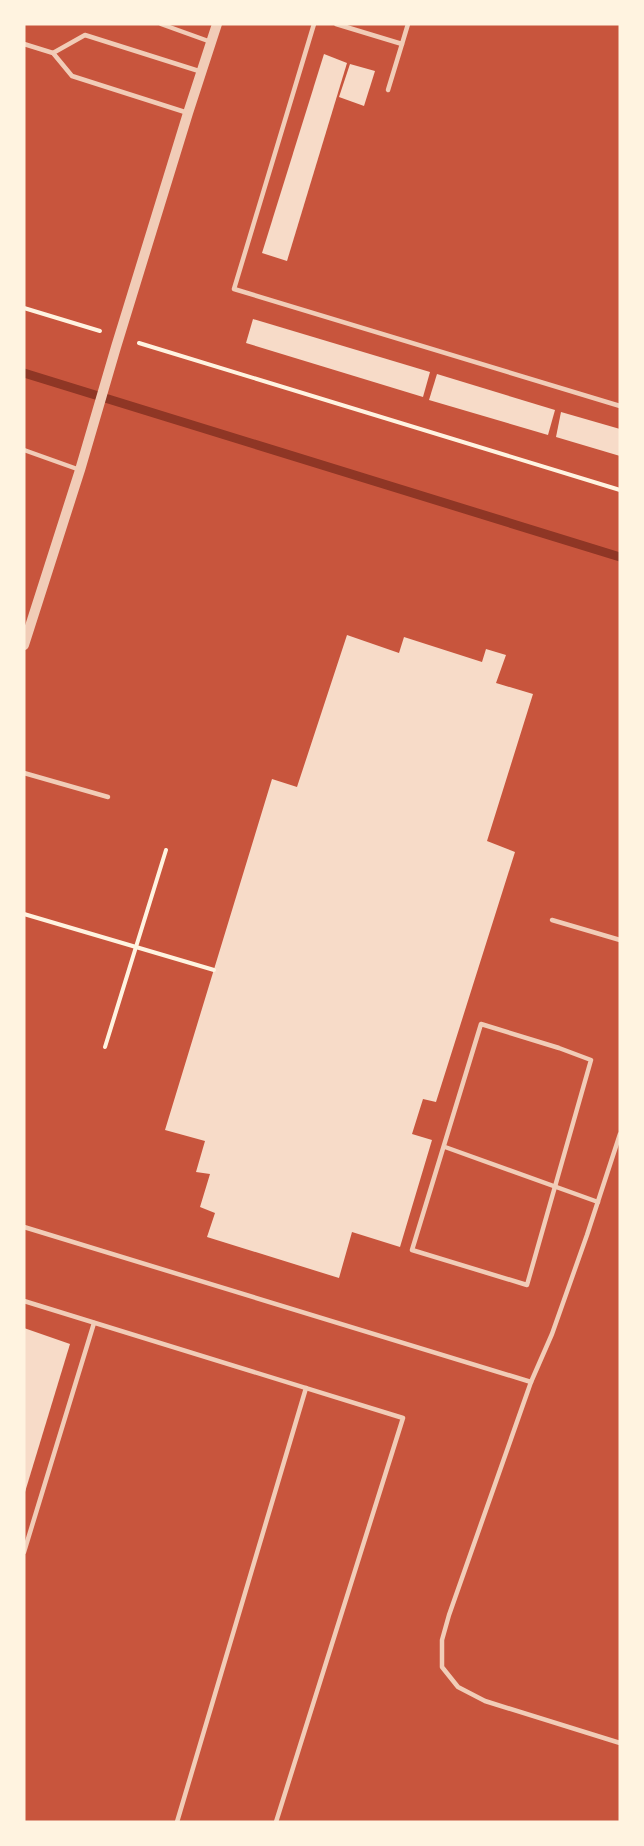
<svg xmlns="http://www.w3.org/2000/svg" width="644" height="1846" font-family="'Space Grotesk',sans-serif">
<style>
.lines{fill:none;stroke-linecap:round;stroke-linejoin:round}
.stream{stroke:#8f3625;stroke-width:9}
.building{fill:#f7dbc8}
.path{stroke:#fff3e0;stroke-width:4}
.service{stroke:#f1ccb7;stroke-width:4.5}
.tertiary{stroke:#f1ccb7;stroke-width:10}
</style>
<rect width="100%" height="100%" fill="#c8553d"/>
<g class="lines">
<polyline class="stream" points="24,373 620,557"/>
</g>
<g class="building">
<polygon points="324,54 347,63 287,261 262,253"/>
<polygon points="350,64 375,71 364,106 339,97"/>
<polygon points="253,319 430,372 423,397 246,343"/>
<polygon points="437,374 555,410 548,435 429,400"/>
<polygon points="561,412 620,429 620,456 556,437"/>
<polygon points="347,635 399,653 404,637 482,662 486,649 506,655 496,683 533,694 487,841 515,852 436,1102 423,1099 412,1134 432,1140 400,1247 352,1232 339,1278 207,1237 215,1213 200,1207 210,1174 196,1172 205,1141 165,1130 272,779 297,787"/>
<polygon points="24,1328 70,1344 25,1492 24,1492"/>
</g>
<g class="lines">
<g class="path">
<polyline points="24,308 100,331"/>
<polyline points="139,343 620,490"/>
<polyline points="24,914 214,970"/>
<polyline points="105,1047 166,850"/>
</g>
<g class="service">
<polyline points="161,24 211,42"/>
<polyline points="314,24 234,289 620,406"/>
<polyline points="336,24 402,44 408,24"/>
<polyline points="24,44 53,53 72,76 188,113"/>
<polyline points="53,53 85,35 202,72"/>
<polyline points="388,90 402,44"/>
<polyline points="24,450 80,470"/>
<polyline points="24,773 108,797"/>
<polyline points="552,920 620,940"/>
<polygon points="481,1024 559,1048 591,1060 527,1285 412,1250"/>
<polyline points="620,1134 587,1235 552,1334 531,1382 449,1615 442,1640 442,1667 458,1687 485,1701 620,1743"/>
<polyline points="445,1147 598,1202"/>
<polyline points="24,1227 531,1382"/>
<polyline points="24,1301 403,1418 276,1822"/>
<polyline points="24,1552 94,1323"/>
<polyline points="177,1822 306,1388"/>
</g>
<polyline class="tertiary" points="24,645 80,470 116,347 188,113 217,24"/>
</g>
<rect width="644" height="1846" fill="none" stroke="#fff3e0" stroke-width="51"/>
</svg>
